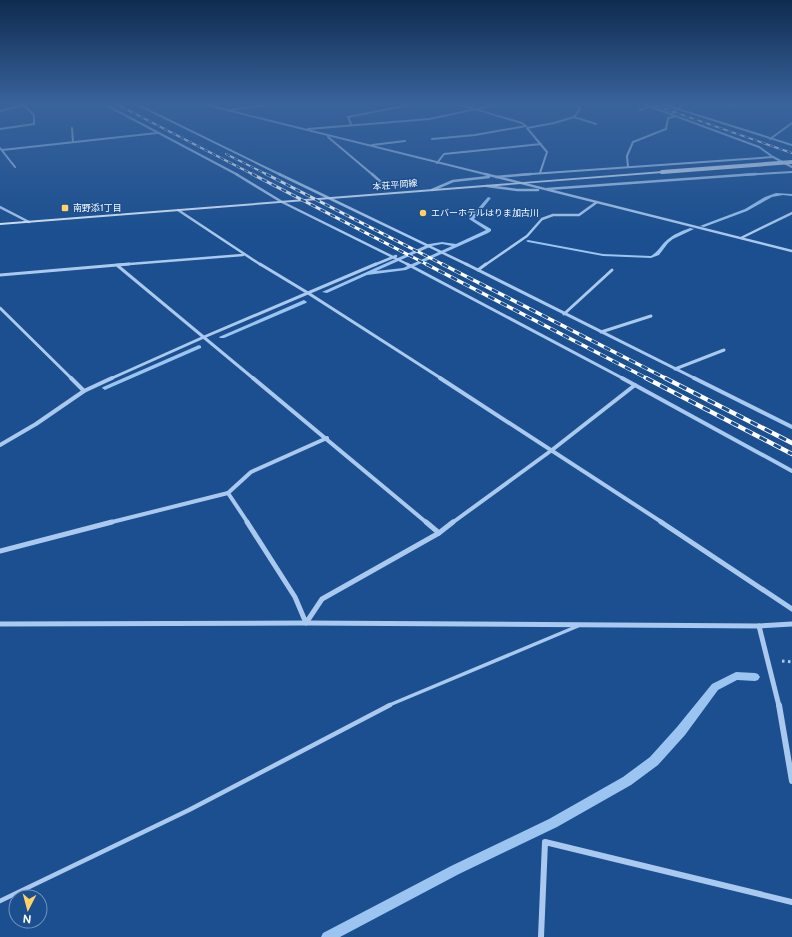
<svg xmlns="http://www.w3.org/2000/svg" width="792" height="937" font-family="'Public Sans','Noto Sans JP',sans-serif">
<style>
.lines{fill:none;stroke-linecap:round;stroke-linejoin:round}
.stream{fill:#9cc4f0;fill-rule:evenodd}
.path{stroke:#a9c9ee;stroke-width:3;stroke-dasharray:2.5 3.5;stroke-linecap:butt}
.lane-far1{stroke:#a9c9ee;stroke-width:3.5}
.lane{stroke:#a9c9ee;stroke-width:4.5}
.street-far5{stroke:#a9c9ee;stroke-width:2}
.street-far4{stroke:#a9c9ee;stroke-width:2.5}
.street-far3{stroke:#a9c9ee;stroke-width:3}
.street-far2{stroke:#a9c9ee;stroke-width:4}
.street-far1{stroke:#a9c9ee;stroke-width:5}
.street{stroke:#a9c9ee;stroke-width:6}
.secondary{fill:#d6e6fa;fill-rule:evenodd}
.rail-far3-casing{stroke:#fff;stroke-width:2}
.rail-far2-casing{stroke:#fff;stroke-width:3}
.rail-far1-casing{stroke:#fff;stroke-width:3.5}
.rail-casing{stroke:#fff;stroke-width:4.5}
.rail-far3{stroke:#1b4f8f;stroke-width:1.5;stroke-dasharray:4.5;stroke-linecap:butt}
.rail-far2{stroke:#1b4f8f;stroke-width:2;stroke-dasharray:5.5;stroke-linecap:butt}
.rail-far1{stroke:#1b4f8f;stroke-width:2.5;stroke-dasharray:7;stroke-linecap:butt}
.rail{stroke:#1b4f8f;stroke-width:3;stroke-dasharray:8;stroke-linecap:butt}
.secondary-bridge{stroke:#d6e6fa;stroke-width:4}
.poi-dot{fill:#ffd166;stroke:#1b4f8f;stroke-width:1.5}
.labels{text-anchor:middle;stroke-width:3;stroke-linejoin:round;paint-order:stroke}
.far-street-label{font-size:9px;fill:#fff;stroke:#1b4f8f}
.far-poi-label{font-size:9px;fill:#fff;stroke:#1b4f8f;text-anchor:start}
</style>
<rect width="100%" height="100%" fill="#1b4f8f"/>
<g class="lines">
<g class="stream">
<polygon points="776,193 792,194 792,196 783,195 772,197 747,211 704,227 700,226 745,209 765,197"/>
<path d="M 488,197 L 491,198 L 474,219 L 491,229 L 491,231 L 488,233 L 406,270 L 367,275 L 327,293 L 322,292 L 429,244 L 442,242 L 456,244 L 484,231 L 486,230 L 469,219 ZM 442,244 L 452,246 L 403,268 L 376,271 L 432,246 Z"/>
<path d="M 690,228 L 694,229 L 673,239 L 668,243 L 659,255 L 651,258 L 603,256 L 528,242 L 526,241 L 528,240 L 603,254 L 651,256 C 658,252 661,245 667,240 C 674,234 682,231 690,228 Z"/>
<polygon points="304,300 307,302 306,303 224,338 220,338 219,337"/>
<polygon points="199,345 201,346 201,348 107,389 105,390 102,388 103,387"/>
<polygon points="736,672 755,673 758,674 760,677 758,680 755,681 737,680 718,690 685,735 658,765 631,785 557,827 459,874 340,937 321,937 323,933 451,866 549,819 623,777 650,757 677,727 712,684"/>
</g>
<polyline class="path" points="782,661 792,662"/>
<polyline class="lane-far1" points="387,706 578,626"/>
<polyline class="lane" points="0,901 189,810 390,705"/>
<g class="street-far5">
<polyline points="104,104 238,175"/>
<polyline points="136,104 281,175"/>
<polyline points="203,104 489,175"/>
<polyline points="458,104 522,123 526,126"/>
<polyline points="643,104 759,147 773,157 792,167"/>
<polyline points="662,104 792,145"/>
<polyline points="725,104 738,106"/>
<polyline points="616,105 618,104"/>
<polyline points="640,110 650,106"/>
<polyline points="0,111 24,105"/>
<polyline points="671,114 684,104"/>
<polyline points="574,117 596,124"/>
<polyline points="351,124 348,117 413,104"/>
<polyline points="72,128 73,142"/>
<polyline points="0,129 34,124 34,115 23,104"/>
<polyline points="308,129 429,119 500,104"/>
<polyline points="328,137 373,175"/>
<polyline points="432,139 475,135 526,126"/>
<polyline points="770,139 792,123"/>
<polyline points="372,145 405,141"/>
<polyline points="0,148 15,167"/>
<polyline points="2,150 157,133"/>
<polyline points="437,163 444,154 541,144"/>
<polyline points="628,167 627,156 633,142 666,129 668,118 676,116"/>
<polyline points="540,173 547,152 527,128 554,123 574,117 580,109 576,104"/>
<polyline points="517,175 773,157"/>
<polyline points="742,175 792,172"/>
</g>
<g class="street-far4">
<polyline points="236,174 282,202 409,265"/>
<polyline points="279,174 468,265"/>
<polyline points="372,174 382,183"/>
<polyline points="485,174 792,251"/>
<polyline points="496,177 531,174"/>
<polyline points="487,186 517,190 538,190"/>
<polyline points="547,189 756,174"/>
<polyline points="432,190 453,181 489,177"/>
<polyline points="0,207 29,222"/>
<polyline points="178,210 261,265"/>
<polyline points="741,238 792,213"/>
<polyline points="117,265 243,255"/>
<polyline points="374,265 396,256"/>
<polyline points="485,265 527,236 542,219 553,215 579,215 597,202"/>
</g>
<g class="street-far3">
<polyline points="260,264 308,293 442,379"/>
<polyline points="407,264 624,379"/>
<polyline points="466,264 696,379"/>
<polyline points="118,266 254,379"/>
<polyline points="478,270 486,264"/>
<polyline points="0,275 129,264"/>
<polyline points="0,308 72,379"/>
<polyline points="564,314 612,270"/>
<polyline points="601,332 651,316"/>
<polyline points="675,369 724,350"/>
<polyline points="110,379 204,337 376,264"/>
</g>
<g class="street-far2">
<polyline points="71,378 84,391"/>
<polyline points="253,378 427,523"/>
<polyline points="440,378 663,523"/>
<polyline points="622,378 792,471"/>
<polyline points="694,378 792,427"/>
<polyline points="0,445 36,424 84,391 112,378"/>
<polyline points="228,493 248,523"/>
<polyline points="108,523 228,493 251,472 327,438"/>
<polyline points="452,523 552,450 635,385"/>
</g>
<g class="street-far1">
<polyline points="247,522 295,597 306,623 322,599 439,533 453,522"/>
<polyline points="426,522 439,533"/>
<polyline points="661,522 792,609"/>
<polyline points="0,551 112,522"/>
<polyline points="0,624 306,623 759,626 792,624"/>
<polyline points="759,626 779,706"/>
</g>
<g class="street">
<polyline points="779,705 792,781"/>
<polyline points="541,937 545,842 792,902"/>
</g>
<g class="secondary">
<polygon points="268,104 278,104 228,111 226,110"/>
<polygon points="663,171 663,173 662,173 0,225 0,223"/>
</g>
<defs>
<g id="rail-far3">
<polyline points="116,104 254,175"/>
<polyline points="651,104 792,153"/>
<polyline points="226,154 268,175"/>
</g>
<g id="rail-far2">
<polyline points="252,174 428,265"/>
<polyline points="266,174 444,265"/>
</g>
<g id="rail-far1">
<polyline points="426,264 648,379"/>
<polyline points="442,264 667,379"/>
</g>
<g id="rail">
<polyline points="646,378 792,454"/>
<polyline points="665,378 792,443"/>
</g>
</defs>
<use href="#rail-far3" class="rail-far3-casing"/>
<use href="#rail-far2" class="rail-far2-casing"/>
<use href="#rail-far1" class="rail-far1-casing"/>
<use href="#rail" class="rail-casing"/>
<use href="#rail-far3" class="rail-far3"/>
<use href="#rail-far2" class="rail-far2"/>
<use href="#rail-far1" class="rail-far1"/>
<use href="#rail" class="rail"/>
<polyline class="secondary-bridge" points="662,172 792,162"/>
</g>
<linearGradient id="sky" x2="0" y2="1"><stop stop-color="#0f2b4f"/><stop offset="0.44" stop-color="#39639b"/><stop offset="1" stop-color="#39639b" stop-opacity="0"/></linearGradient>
<rect width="792" height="235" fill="url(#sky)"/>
<g class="poi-dot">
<rect x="61" y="204" width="8" height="8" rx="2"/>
<circle cx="423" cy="213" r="4"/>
</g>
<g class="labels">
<g class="far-street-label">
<text transform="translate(395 185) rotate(-5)" y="3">本荘平岡線</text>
</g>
<g class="far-poi-label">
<text x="73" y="211">南野添1丁目</text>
<text x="431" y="216">エバーホテルはりま加古川</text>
</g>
</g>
<g transform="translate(28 909) rotate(186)"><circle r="19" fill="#1b4f8f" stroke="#7695bc"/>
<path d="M0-3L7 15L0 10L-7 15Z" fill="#ffd166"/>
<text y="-6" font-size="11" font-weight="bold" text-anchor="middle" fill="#ffffff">N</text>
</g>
</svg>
